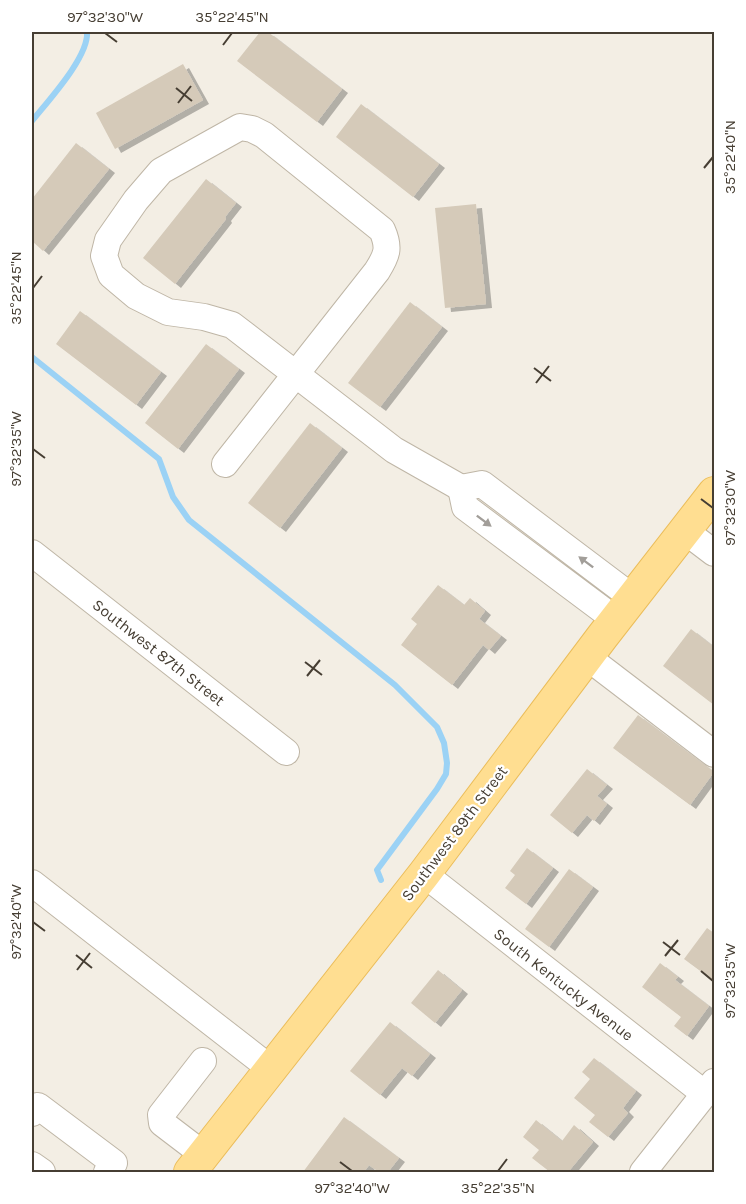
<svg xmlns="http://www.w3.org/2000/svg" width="746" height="1204" font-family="Karla,sans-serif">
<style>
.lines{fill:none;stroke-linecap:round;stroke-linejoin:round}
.stream{stroke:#9bd2f5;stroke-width:6}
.building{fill:#d5cab9;filter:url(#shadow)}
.minor-casing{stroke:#bfb6a6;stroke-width:28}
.major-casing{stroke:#ebbd5a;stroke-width:34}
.minor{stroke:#fff;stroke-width:26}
.major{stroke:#ffde91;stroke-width:32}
.oneway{fill:#a29e99}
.ticks{fill:none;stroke:#463e33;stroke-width:2}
.labels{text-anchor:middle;stroke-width:4.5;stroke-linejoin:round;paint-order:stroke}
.street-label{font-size:16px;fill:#463e33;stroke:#fff}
.neatline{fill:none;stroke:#463e33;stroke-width:2}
.ticks-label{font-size:15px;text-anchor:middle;fill:#463e33}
</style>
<defs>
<filter id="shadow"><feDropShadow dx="6" dy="4" stdDeviation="0" flood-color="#0004"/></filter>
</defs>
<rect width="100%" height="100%" fill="#f3eee4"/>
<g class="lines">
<g class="stream">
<path d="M 32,121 C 47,102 89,57 87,32"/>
<polyline points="32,357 159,459 173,497 189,520 395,685 437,727 444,743 447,763 446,774 437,789 377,870 381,880"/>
</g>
</g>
<g class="building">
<polygon points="260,32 268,32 342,89 317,122 237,61"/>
<polygon points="183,64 203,100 115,149 96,113"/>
<polygon points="361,104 439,164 413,197 336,137"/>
<polygon points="76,143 109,169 43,251 32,241 32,199"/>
<polygon points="206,179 236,203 225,217 226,219 175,284 143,258"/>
<polygon points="476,204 486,304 445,308 435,208"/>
<polygon points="410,302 442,327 380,407 348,383"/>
<polygon points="80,311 161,372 136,405 56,344"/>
<polygon points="206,344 239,369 178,449 145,423"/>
<polygon points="310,423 342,448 280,528 248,503"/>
<polygon points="438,585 464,605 470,598 485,611 479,619 501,636 489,650 483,645 452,685 401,645 417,624 411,619"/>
<polygon points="691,629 714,647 714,705 663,666"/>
<polygon points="638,715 714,772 690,805 613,748"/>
<polygon points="587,769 607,785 597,796 607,804 594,821 587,815 572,833 550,815"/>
<polygon points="527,848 553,868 526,904 505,888 515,875 510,871"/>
<polygon points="569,869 593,887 549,947 525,929"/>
<polygon points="707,928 714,933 714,981 684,959"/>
<polygon points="660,963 678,977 675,980 709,1006 687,1036 674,1026 681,1017 642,987"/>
<polygon points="438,970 462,990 435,1023 411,1003"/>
<polygon points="390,1022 430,1054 412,1076 402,1068 380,1095 350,1071"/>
<polygon points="594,1058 636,1091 623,1108 628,1113 608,1137 589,1122 595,1115 574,1098 590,1079 582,1072"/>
<polygon points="344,1117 399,1158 388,1172 374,1172 376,1170 369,1165 364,1172 303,1172"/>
<polygon points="536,1120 562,1141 574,1125 593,1142 568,1172 550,1172 532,1158 539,1150 523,1137"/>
</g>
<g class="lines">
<defs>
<g id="minor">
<path d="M 225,464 L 377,271 C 387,255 390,248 382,230 L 264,135 L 252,129 L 240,127 L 161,171 L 136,200 L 108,240 L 104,256 L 111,275 L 136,296 L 168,312 L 204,317 L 232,325 L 394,450 L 461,488"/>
<polyline points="685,531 714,553"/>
<polyline points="32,553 286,752"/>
<polyline points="616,620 465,507 461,488 482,484 633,598"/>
<polyline points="587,657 714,754"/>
<polyline points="424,874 705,1094"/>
<polyline points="32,883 271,1069"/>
<polyline points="203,1061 161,1115 162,1123 204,1155"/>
<polyline points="32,1113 38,1106 114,1163 107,1172"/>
<polyline points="32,1165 42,1172"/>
<polyline points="643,1172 714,1082"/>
</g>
<polyline id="major" points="190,1172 424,874 602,637 714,493"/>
</defs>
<use href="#minor" class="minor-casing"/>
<use href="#major" class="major-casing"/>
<use href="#minor" class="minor"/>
<use href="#major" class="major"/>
</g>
<defs><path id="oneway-solid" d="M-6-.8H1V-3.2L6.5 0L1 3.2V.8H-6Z" transform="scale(1.5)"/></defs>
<g class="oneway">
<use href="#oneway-solid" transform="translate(484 521) rotate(37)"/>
<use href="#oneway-solid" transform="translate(586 562) rotate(-143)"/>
</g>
<path class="ticks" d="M 105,33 L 117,42M 223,45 L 232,33M 176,88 L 192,101M 178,103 L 191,86M 704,168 L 713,157M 33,288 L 42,276M 534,368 L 551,381M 536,383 L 549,366M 33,449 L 45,458M 701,499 L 713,508M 305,662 L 322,675M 307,676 L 320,660M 33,922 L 45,931M 663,942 L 680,955M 76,955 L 92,968M 665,956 L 678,940M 77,970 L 90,953M 701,971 L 713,981M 340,1162 L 352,1171M 498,1171 L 507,1159"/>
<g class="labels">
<g class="street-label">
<text transform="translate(159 652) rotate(38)" y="6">Southwest 87th Street</text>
<text transform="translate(454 833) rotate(-53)" y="6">Southwest 89th Street</text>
<text transform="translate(564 984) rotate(38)" y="6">South Kentucky Avenue</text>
</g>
</g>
<rect width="746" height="1204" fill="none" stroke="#ffffff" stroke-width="66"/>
<rect x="33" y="33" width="680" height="1138" class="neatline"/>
<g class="ticks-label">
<text x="105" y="22">97°32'30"W</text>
<text x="232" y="22">35°22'45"N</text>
<text transform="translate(730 157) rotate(-90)" y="5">35°22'40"N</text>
<text transform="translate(16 288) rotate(-90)" y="5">35°22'45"N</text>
<text transform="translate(16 449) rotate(-90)" y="5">97°32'35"W</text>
<text transform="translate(730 508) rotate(-90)" y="5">97°32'30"W</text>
<text transform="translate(16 922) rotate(-90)" y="5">97°32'40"W</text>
<text transform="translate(730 981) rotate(-90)" y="5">97°32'35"W</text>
<text x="352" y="1193">97°32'40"W</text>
<text x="498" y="1193">35°22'35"N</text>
</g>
</svg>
